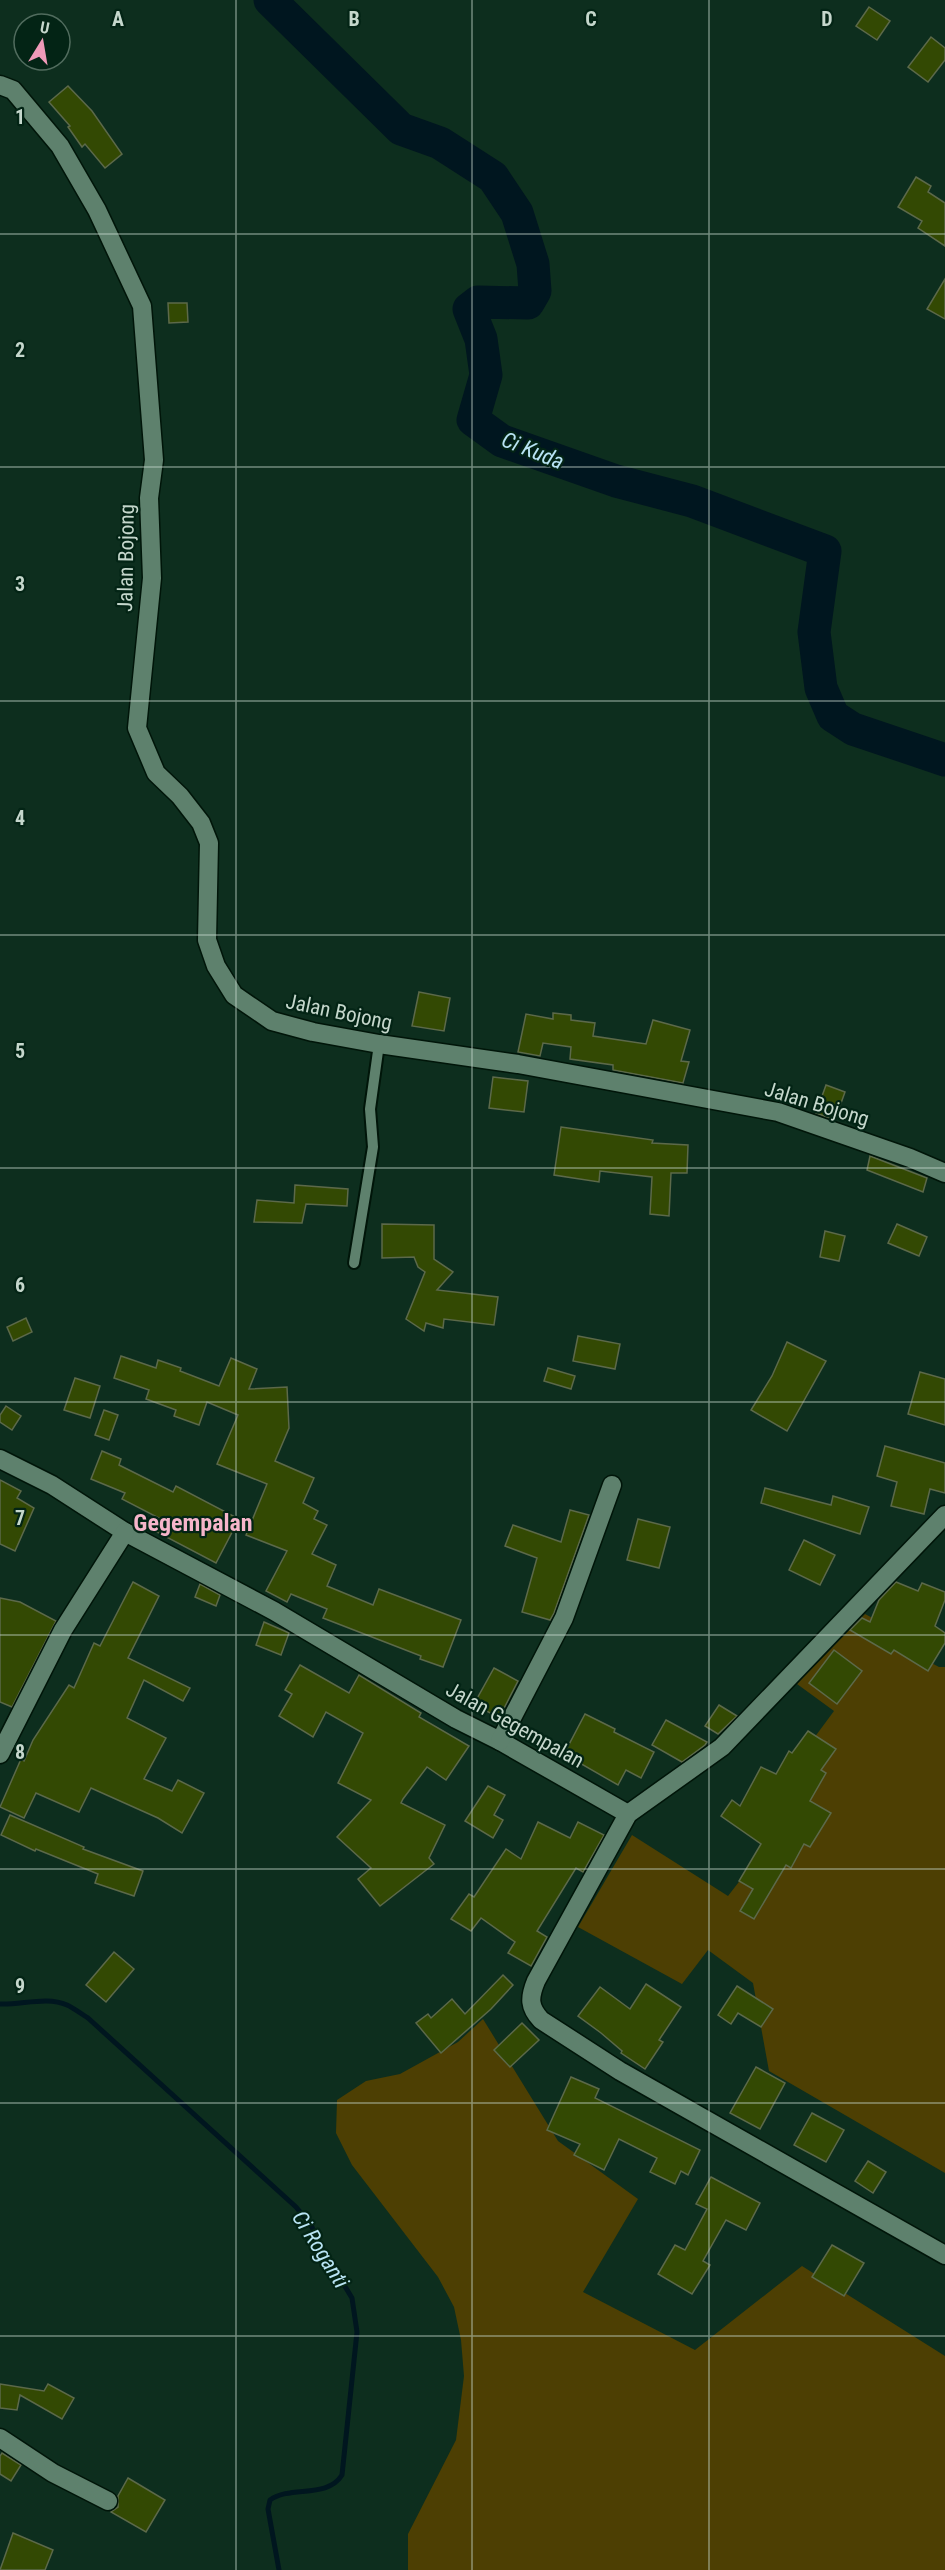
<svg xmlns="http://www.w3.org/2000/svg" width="945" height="2570" font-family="'Roboto Condensed',sans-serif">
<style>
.green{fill:#4d3f03}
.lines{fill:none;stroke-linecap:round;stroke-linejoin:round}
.stream{stroke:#00161f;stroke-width:5}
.river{stroke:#00161f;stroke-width:33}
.building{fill:#334903;stroke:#5c694a;stroke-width:1.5}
.lane-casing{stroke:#001509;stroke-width:14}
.street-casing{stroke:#001509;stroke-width:21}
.lane{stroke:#5e816d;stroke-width:10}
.street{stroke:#5e816d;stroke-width:18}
.grid{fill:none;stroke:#c5d7cc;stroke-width:1.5;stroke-opacity:0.55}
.labels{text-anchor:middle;stroke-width:4.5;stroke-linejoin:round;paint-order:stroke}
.street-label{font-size:21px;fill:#c5d7cc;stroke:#032415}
.water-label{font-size:22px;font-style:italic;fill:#b9e4f4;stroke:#032415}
.quarter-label{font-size:24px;font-weight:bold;fill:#f6b5ca;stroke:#032415}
.grid-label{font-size:20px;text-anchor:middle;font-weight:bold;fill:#c5d7cc;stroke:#032415;stroke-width:4.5;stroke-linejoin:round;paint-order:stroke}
</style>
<rect width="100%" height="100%" fill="#0d2e1e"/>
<g class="green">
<polygon points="865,1614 914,1640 909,1651 939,1667 945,1667 945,2173 769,2071 753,1983 708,1950 682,1984 578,1927 632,1835 728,1896 780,1829 797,1761 834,1711 797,1684"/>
<polygon points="483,2019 558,2141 638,2199 583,2292 695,2350 802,2266 945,2356 945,2570 408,2570 408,2534 456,2440 464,2376 461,2340 454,2307 438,2277 352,2165 336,2133 337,2100 366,2081 400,2074 458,2042"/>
</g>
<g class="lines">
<path class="stream" d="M 0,2004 C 22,2005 47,1996 67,2005 C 74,2008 81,2014 88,2018 L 296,2207 L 311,2225 L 320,2245 L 352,2298 L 357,2332 L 342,2475 C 327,2499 291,2485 270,2500 L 268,2509 L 279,2570"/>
<polyline class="river" points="270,0 401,129 440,143 493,177 517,213 533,264 535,291 528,303 478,302 469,309 481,339 486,375 473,420 502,441 616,481 692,501 825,551 814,632 821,688 833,716 853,729 945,760"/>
</g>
<g class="building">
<polygon points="869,7 890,21 877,40 856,26"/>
<polygon points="931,37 945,48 945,60 928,82 908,67"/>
<polygon points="68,86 92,111 122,154 105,168 85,144 82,147 68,127 70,126 49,102"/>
<polygon points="916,177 931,186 928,192 945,203 945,246 918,228 922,221 898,207"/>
<polygon points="945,279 945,319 927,309"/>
<polygon points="168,303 187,303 188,322 169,323"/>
<polygon points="419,992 450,998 444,1031 412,1026"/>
<polygon points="553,1013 571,1015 571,1020 595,1023 593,1036 646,1044 653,1020 690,1030 681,1061 689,1062 683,1083 613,1070 613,1065 570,1059 571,1047 543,1043 540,1056 518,1052 526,1014 553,1019"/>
<polygon points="493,1077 528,1081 524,1112 489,1108"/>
<polygon points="826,1085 845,1092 835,1120 816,1113"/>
<polygon points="561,1127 653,1140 652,1143 688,1145 687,1173 671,1173 669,1216 650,1214 652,1177 600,1171 599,1182 554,1175"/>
<polygon points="870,1156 927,1178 923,1192 867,1170"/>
<polygon points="295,1185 348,1189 347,1206 306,1204 302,1223 254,1222 257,1200 294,1203"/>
<polygon points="382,1224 434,1225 434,1259 453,1272 437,1290 498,1297 494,1325 444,1319 443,1328 426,1323 424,1331 406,1319 425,1272 418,1267 414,1257 382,1258"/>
<polygon points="897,1224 927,1237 919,1256 888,1243"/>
<polygon points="825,1231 845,1236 839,1261 820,1257"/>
<polygon points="26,1318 32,1332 13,1341 7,1327"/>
<polygon points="578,1336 620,1344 615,1369 573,1361"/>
<polygon points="787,1342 826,1361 787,1431 751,1410 772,1376"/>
<polygon points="121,1356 156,1368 158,1360 181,1368 180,1371 219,1386 231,1358 257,1369 249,1389 287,1387 289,1428 275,1461 314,1478 303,1503 318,1511 314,1519 327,1525 312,1554 336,1565 327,1586 373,1605 379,1589 461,1620 443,1667 420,1659 421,1656 323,1618 327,1609 291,1594 287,1602 266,1591 287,1551 246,1535 267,1484 217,1464 238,1415 207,1402 199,1425 174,1416 176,1410 146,1399 149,1390 114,1378"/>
<polygon points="548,1368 575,1376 571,1389 544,1381"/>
<polygon points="920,1372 945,1379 945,1425 908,1414"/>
<polygon points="75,1378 100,1386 90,1418 64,1410"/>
<polygon points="6,1406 21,1416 12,1430 0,1422 0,1415"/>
<polygon points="104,1410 118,1415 109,1440 95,1435"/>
<polygon points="885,1446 945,1463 945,1493 930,1489 924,1514 891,1506 897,1482 877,1476"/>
<polygon points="102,1451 121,1459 119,1465 173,1492 176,1486 239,1519 216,1563 153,1530 159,1518 122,1499 125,1493 91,1479"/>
<polygon points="0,1480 21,1491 17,1498 34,1508 15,1551 0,1544"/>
<polygon points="765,1488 831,1505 833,1496 869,1507 860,1534 761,1503"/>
<polygon points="570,1510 589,1515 554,1613 550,1620 522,1612 537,1558 505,1546 513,1525 561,1542"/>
<polygon points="638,1519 670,1527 659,1568 627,1560"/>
<polygon points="804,1540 835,1555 820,1585 789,1570"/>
<polygon points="133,1582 159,1596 128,1658 190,1688 183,1701 144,1680 127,1718 166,1738 144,1779 172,1791 178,1780 204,1793 182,1833 158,1818 91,1788 79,1812 36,1793 24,1818 0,1807 21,1759 24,1761 33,1740 69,1685 74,1688 94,1643 100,1646"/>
<polygon points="896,1582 918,1591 922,1583 945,1592 945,1600 935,1626 945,1633 945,1643 928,1671 894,1650 891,1654 850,1630 862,1618 870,1622 879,1600"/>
<polygon points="200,1584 220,1595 216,1606 195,1597"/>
<polygon points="0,1598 20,1602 56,1621 12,1707 0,1702"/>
<polygon points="264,1622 289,1633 281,1655 256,1645"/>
<polygon points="834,1650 862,1671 837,1704 809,1683"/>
<polygon points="300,1665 349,1693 359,1675 421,1713 419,1717 469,1746 446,1780 427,1767 403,1799 401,1803 445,1825 429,1858 434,1864 380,1906 358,1879 371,1868 337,1837 371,1800 338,1783 363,1733 326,1712 313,1737 279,1716 292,1694 285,1690"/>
<polygon points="494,1668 518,1681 499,1718 474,1704"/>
<polygon points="719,1705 737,1716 718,1734 705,1726"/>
<polygon points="585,1714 615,1729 614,1732 654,1752 641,1778 626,1770 618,1785 564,1754"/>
<polygon points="666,1720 707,1742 705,1745 682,1762 652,1745"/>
<polygon points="808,1731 836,1749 821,1770 826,1773 810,1801 831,1813 810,1847 804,1844 791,1868 786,1865 754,1919 740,1911 753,1889 739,1881 761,1844 721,1816 732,1800 740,1806 761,1767 776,1774 789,1751 792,1753"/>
<polygon points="488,1786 505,1795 494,1815 503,1820 493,1838 465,1821"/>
<polygon points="10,1815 84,1847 83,1849 143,1871 134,1896 95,1883 98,1874 36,1849 35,1851 1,1835"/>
<polygon points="538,1822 570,1838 578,1822 604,1835 583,1872 576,1868 537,1931 547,1937 531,1966 508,1953 515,1942 481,1918 471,1931 451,1919 469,1894 474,1897 506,1849 521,1859"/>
<polygon points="114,1952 134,1969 106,2002 86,1985"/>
<polygon points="503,1975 513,1985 491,2009 441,2053 416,2023 428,2014 431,2018 452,1999 465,2014"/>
<polygon points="646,1984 681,2007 659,2040 663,2042 645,2069 621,2053 622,2051 601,2033 578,2016 600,1987 630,2009"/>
<polygon points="737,1986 773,2009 761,2027 738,2013 731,2024 718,2015"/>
<polygon points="522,2023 539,2040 510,2067 494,2050"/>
<polygon points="756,2067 785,2083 760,2129 730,2113"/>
<polygon points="571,2077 599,2089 595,2098 700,2150 688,2175 681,2171 675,2184 650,2172 657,2158 619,2139 604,2170 574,2155 580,2144 547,2130"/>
<polygon points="812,2113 844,2130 826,2162 794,2145"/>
<polygon points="868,2161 886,2172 873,2193 855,2181"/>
<polygon points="711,2177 760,2203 746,2230 726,2220 703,2261 710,2265 692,2294 658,2274 675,2245 685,2250 707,2209 696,2204"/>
<polygon points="832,2245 864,2263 844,2296 812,2277"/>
<polygon points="0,2384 44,2391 48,2384 74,2398 62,2419 20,2395 17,2410 0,2408"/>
<polygon points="2,2453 21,2465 11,2481 0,2474 0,2456"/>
<polygon points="128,2478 165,2500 146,2532 111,2512 118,2507 118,2496"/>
<polygon points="13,2533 53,2550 45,2570 0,2570"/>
</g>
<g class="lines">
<defs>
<polyline id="lane" points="354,1263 373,1147 370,1109 379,1044"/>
<g id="street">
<polyline points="0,85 13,90 60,146 97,210 142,306 154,460 149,498 152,578 137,728 156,773 180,796 201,823 209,843 207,940 216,966 234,995 272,1021 313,1032 379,1044 518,1064 778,1112 910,1158 945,1173"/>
<polyline points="0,1459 52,1485 125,1532 274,1611 456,1719 500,1741 628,1814"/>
<path d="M 945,1515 L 722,1747 L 628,1814 L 536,1981 C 529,1998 529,2007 541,2020 L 620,2071 L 945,2255"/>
<polyline points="500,1741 564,1618 612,1485"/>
<polyline points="0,1754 63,1630 125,1532"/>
<polyline points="0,2438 53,2473 108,2501"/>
</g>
</defs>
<use href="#lane" class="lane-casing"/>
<use href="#street" class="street-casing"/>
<use href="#lane" class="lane"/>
<use href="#street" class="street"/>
</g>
<path class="grid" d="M 236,0 L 236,2570M 472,0 L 472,2570M 709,0 L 709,2570M 0,234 L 945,234M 0,467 L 945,467M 0,701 L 945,701M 0,935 L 945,935M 0,1168 L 945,1168M 0,1402 L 945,1402M 0,1635 L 945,1635M 0,1869 L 945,1869M 0,2103 L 945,2103M 0,2336 L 945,2336"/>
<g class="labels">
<g class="street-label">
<text transform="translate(126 558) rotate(-89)" y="7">Jalan Bojong</text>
<text transform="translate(339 1012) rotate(12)" y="7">Jalan Bojong</text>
<text transform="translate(817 1104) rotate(17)" y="7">Jalan Bojong</text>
<text transform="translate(515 1725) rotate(29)" y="7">Jalan Gegempalan</text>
</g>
<g class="water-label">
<text transform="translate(533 450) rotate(22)" y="8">Ci Kuda</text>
<text transform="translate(321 2249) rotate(58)" y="8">Ci Roganti</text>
</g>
<g class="quarter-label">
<text x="193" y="1531">Gegempalan</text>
</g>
</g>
<g class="grid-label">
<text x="118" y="26">A</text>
<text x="354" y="26">B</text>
<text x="591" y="26">C</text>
<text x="827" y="26">D</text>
<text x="20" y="124">1</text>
<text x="20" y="357">2</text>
<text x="20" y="591">3</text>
<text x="20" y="825">4</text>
<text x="20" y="1058">5</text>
<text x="20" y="1292">6</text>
<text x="20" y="1525">7</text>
<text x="20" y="1759">8</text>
<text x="20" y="1993">9</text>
</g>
<g transform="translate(42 42) rotate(11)"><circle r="28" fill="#032415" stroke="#516c5e" stroke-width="1.5"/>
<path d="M0-4.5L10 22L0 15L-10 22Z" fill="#ef9ab8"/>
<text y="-9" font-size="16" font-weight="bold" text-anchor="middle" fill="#c5d7cc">U</text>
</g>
</svg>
